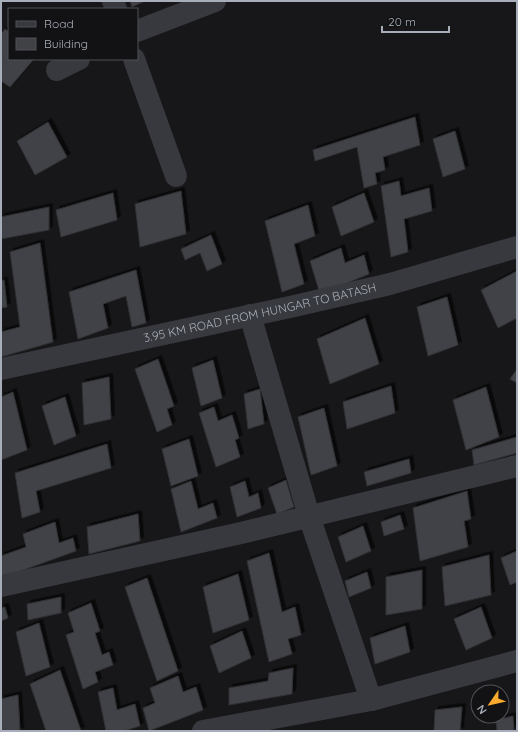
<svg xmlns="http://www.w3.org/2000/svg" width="518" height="732" font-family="Quicksand,sans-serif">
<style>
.building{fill:#404246;stroke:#303135;filter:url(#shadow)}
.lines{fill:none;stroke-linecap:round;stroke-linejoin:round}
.minor{stroke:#37393e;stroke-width:22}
.labels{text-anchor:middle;stroke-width:3.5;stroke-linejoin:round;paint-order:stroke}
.street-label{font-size:12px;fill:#a8aeb9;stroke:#121214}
</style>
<defs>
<filter id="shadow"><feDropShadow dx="3.5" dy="-3.5" stdDeviation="0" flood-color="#0009"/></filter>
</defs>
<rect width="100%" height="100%" fill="#171719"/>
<g class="building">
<polygon points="130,1 145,1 132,7"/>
<polygon points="5,29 9,32 9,59 34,59 10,87 1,81 1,34"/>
<polygon points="415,117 420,145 383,157 385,170 375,173 377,184 364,188 357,147 315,161 313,150"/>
<polygon points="48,122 67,157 35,175 17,141"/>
<polygon points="455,131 465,169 443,177 433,139"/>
<polygon points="399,181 401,196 429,188 432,211 404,219 408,252 391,257 381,186"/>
<polygon points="181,191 186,234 140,247 135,204"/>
<polygon points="113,193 117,220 61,237 56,210"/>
<polygon points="364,193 374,222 341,236 332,207"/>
<polygon points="308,205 315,236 294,244 304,284 282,292 265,221"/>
<polygon points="49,207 49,230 1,239 1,217"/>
<polygon points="211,235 222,264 207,271 200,253 185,260 181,249"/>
<polygon points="40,243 53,342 1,357 1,332 20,327 10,252"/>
<polygon points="341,248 345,263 364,255 369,274 320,294 310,261"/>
<polygon points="136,270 146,323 132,327 126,296 103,304 108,328 78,339 69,292"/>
<polygon points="517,271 517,318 498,328 481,290"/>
<polygon points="4,280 7,307 1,308 1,281"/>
<polygon points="447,297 458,345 428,356 417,307"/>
<polygon points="365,318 379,364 330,384 317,339"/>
<polygon points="158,359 174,406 167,409 172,425 157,432 135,369"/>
<polygon points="213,360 222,398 201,406 192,368"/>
<polygon points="517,369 517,383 510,379"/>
<polygon points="109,377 111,419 84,425 82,383"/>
<polygon points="391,386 395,413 347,429 343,402"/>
<polygon points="486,387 499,437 466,450 453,400"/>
<polygon points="260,389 264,424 248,429 244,394"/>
<polygon points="13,392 27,450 1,460 1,397"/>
<polygon points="65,397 76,436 54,445 42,406"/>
<polygon points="214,407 218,421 232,415 239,438 235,440 240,457 216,467 199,413"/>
<polygon points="324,408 337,466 311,475 298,417"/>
<polygon points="517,437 517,453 474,465 472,450"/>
<polygon points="189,439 198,476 171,486 162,449"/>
<polygon points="107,444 111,468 36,491 40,512 22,518 15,473"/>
<polygon points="409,459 411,473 367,486 364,472"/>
<polygon points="286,480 294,507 277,514 268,488"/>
<polygon points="191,481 198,509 213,503 217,518 181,532 171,489"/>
<polygon points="245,481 249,497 258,493 261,508 237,517 230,487"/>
<polygon points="467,491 471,519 464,521 468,547 420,561 413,508"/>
<polygon points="138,514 140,541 89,554 87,527"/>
<polygon points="400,515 404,529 384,536 381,522"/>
<polygon points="55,522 59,543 73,538 76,551 1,578 1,556 26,547 23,534"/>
<polygon points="363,526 371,551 346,562 338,537"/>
<polygon points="517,551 517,582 510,585 501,558"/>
<polygon points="269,553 282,612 295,607 301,635 288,639 292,654 269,662 247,561"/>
<polygon points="489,555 491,595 445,606 442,567"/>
<polygon points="422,570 422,609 386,615 386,577"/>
<polygon points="367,572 371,588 349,597 345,581"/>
<polygon points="238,574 249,620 213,633 203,587"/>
<polygon points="147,578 178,671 157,681 125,587"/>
<polygon points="61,597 61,613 28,620 27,604"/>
<polygon points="91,603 100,631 95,633 102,655 109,652 113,665 95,672 98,682 83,689 66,635 74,632 68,613"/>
<polygon points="5,607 8,618 1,621 1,608"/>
<polygon points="481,607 492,638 466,650 454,619"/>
<polygon points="39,623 50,667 26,676 16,632"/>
<polygon points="405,626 410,652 375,664 370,638"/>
<polygon points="242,631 251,658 219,673 210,646"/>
<polygon points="293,668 292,694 229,705 229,688 268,681 269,673"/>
<polygon points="60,670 81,731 46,731 30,684"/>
<polygon points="178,676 183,692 196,687 203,710 149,731 143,708 155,703 150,688"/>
<polygon points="113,688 117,710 135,704 140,726 124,731 106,731 98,692"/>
<polygon points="18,695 20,731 1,731 1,699"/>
<polygon points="462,707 460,731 434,731 435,710"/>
<polygon points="513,716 514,731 497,731 496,720"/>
</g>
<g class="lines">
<g class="minor">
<polyline points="113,1 116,9"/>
<polyline points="137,31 215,1"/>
<polyline points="134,59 176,176"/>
<polyline points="57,70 79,59"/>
<polyline points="250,315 309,516 371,700"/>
<path id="s1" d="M 1,369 L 290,307 L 390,284 L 517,247"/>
<polyline points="1,586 241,533 517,466"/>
<polyline points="203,731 371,700 517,661"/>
</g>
</g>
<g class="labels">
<g class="street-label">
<text dy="4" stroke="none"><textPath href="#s1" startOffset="265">3.95 KM ROAD FROM HUNGAR TO BATASH</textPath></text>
</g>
</g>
<rect width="518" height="732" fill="none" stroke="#a8aeb9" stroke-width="4"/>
<rect x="8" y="8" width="130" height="52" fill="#121214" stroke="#4e5056"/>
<rect x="16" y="21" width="20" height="6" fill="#37393e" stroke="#4e5056"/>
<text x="44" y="28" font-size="12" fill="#a8aeb9">Road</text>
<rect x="16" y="38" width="20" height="12" fill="#404246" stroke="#4e5056"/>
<text x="44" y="48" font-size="12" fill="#a8aeb9">Building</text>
<g transform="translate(490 704) rotate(236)"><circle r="19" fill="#121214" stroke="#4e5056"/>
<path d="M0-3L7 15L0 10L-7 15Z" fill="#f8ab2f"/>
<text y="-6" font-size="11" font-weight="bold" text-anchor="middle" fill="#a8aeb9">N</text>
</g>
<path d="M382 26v6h67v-6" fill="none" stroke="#a8aeb9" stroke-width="2"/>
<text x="388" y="26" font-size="12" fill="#a8aeb9" stroke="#121214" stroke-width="3" paint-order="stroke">20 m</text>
</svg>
